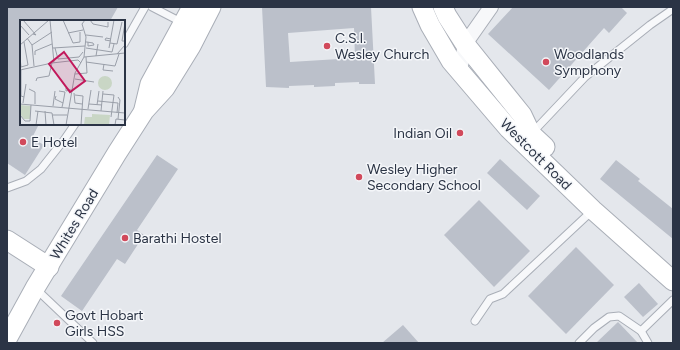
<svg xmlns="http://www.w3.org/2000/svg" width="680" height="350" font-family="Figtree,sans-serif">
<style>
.building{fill:#bbc0ca;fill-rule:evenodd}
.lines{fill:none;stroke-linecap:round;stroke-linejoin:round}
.lane-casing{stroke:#a9aeb7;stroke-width:9}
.street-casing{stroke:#a9aeb7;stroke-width:16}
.secondary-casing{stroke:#a9aeb7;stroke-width:21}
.lane{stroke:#f7f8fa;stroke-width:7}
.street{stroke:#f7f8fa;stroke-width:14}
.secondary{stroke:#fff;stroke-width:19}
.poi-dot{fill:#d1495b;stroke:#f4f6f9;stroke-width:1.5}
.labels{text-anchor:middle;stroke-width:3;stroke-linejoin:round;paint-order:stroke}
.poi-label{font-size:14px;fill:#2b3445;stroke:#f4f6f9;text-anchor:start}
.street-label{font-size:14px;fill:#2b3445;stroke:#f4f6f9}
.inset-road{fill:none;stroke:#9a9fa9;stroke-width:1}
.view{fill:#c2185b;fill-opacity:0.15;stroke:#c2185b;stroke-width:2}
.inset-edge{fill:none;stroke:#2b3445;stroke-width:2}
</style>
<rect width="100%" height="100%" fill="#e4e7ec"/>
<g class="building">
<polygon points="7,7 118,7 110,21 21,21 21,124 39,124 32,138 44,145 25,175 7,163"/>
<path d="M 262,7 L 302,7 L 302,8 L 322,7 L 371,7 L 375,84 L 359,84 L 359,82 L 335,83 L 335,86 L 314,87 L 314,85 L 289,86 L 289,88 L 266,87 ZM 354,28 L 355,58 L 290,62 L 288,33 Z"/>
<polygon points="513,7 621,7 627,13 609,33 604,28 549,90 488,34"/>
<polygon points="157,155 178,169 137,230 144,235 125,264 117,259 82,311 61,296"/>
<polygon points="500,159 540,196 527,210 487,173"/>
<polygon points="616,160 640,179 638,181 673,209 673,239 600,179"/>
<polygon points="479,200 530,251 494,287 444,235"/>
<polygon points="576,247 614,285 566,334 528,296"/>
<polygon points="639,283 658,304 643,317 624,297"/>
<polygon points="618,322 638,343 596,343"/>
<polygon points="403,325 419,343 382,343"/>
</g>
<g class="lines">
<defs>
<g id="lane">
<polyline points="152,7 183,23"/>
<polyline points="124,44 145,7"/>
<polyline points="532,133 585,77 650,25 673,9"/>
<polyline points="7,188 26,181 41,169 64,140 75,124"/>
<polyline points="35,288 93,343"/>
<polyline points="475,321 490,299 503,294 593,210"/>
<polyline points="641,331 673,300"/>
<polyline points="579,343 594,328 609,317 619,316 641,331 648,343"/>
</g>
<polyline id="street" points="460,71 465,44 491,7"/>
<g id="secondary">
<polyline points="422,7 430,25 451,61 509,129 593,210 673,281"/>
<polyline points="443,7 447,16 465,44 522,115 531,134 545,147"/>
<polyline points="144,109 150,84 192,7"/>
<polyline points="7,240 49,267"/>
<polyline points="7,339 35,288 117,153 144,111 165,88 191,46 211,7"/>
</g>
</defs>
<use href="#lane" class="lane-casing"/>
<use href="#street" class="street-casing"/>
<use href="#secondary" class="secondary-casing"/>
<use href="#lane" class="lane"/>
<use href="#street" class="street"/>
<use href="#secondary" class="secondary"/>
</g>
<g class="poi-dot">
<circle cx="327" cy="46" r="4"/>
<circle cx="546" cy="62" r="4"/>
<circle cx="460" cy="133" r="4"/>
<circle cx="23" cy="142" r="4"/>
<circle cx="359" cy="177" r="4"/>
<circle cx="125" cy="238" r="4"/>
<circle cx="57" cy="323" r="4"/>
</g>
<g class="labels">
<g class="poi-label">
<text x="335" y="43">C.S.I.<tspan x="335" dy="16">Wesley Church</tspan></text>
<text x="554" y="59">Woodlands<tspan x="554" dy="16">Symphony</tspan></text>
<text x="452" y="138" text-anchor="end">Indian Oil</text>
<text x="31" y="147">E Hotel</text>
<text x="367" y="174">Wesley Higher<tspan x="367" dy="16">Secondary School</tspan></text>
<text x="133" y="243">Barathi Hostel</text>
<text x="65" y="320">Govt Hobart<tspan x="65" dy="16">Girls HSS</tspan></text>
</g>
<g class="street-label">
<text transform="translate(536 154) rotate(45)" y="5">Westcott Road</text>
<text transform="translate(74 224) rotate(-59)" y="5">Whites Road</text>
</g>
</g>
<g transform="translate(20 20)">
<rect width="105" height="105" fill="#e4e7ec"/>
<path d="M78 63a7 7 0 1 1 14 0a7 7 0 1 1-14 0ZM 0,85 L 11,86 L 10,99 L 4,99 L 0,94 ZM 72,94 L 90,95 L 89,105 L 64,105 L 65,97 L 72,97 Z" fill="#c9d6c5"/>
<path class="inset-road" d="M 3,0 L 16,15 L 13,14M 30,0 L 34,43M 43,0 L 53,23 L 60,22 L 60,12M 70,0 L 73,4 L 88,7 L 88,2M 105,3 L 102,21 L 105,21M 0,5 L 9,15M 48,13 L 63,10M 66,15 L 83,17M 7,18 L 12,25 L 14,46M 91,21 L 85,20 L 86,18 L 91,19M 66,22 L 67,22 L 73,23 L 74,25 L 68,26 L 68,22M 90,23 L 97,24 L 102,2M 0,25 L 29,0M 12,25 L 32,12M 33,28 L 65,26M 35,28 L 38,39 L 59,37 L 63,32M 66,28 L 92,32 L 94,24M 89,28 L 94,0M 97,34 L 105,25M 15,35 L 15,31 L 32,24M 76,36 L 78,24M 0,37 L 1,47 L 8,45 L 4,22M 64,37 L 105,33M 66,37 L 67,53M 66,42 L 95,46 L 99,34M 84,44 L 83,50 L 93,51M 0,50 L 32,43 L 58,40 L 61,43M 1,50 L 1,76 L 4,77M 55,54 L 67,53M 55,59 L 74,62M 16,61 L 17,58 L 29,56 L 32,43M 9,69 L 15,72 L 15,84M 50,70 L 46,71 L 46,68 L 53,71M 39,71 L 45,72 L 43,83M 54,73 L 55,83 L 62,84M 83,74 L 94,75 L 91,97M 55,75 L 63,76 L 61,105M 36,76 L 35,79 L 43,83 L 42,87M 78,81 L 98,83 L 97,93M 3,83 L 6,64M 0,84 L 105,93M 69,84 L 82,85M 77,85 L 79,71M 33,86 L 35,71M 68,89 L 71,70M 15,91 L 32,93 L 34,105M 25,91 L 26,105M 81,91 L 83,71M 0,95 L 5,101 L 10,101 L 11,85M 32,95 L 47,95M 98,99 L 100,80 L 98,77M 16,105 L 18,91M 46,105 L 55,53 L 64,37 L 66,17 L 62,4 L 65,0M 95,105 L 96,99 L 105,100"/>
<path class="view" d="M 44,32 L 65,61 L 50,72 L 29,44 Z"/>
<rect width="105" height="105" class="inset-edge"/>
</g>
<rect width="680" height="350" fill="none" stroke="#2b3445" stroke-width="16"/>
</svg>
